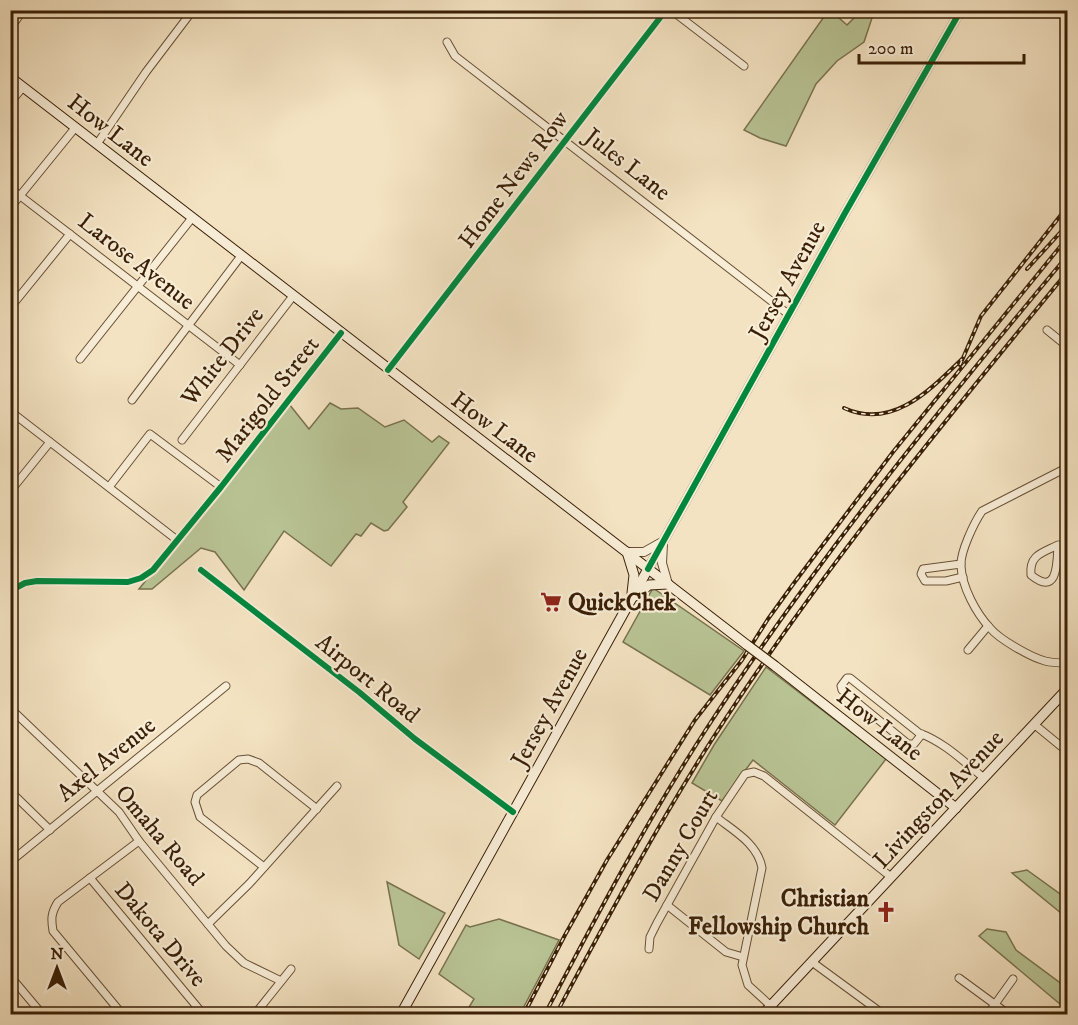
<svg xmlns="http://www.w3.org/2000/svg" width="1078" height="1025" font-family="'IM FELL DW Pica',serif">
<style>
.green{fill:#b9c495;stroke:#79724e;stroke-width:1.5}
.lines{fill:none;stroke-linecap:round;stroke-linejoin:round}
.minor-casing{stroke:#685035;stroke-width:9}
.tertiary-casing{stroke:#685035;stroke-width:10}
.secondary-casing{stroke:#391f06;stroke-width:11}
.minor{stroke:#f8edd7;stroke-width:7}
.tertiary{stroke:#f8edd7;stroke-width:8}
.secondary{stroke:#f8edd7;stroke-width:9}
.rail-casing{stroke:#391f06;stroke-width:4}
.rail{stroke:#f8edd7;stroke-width:1.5;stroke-dasharray:4.5;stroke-linecap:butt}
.secondary-bridge-casing{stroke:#391f06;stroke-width:11;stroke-linecap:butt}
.secondary-bridge{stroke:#f8edd7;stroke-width:9}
.cycleway-casing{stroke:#f8edd7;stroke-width:10}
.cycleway{stroke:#00873e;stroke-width:6}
.labels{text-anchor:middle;stroke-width:4.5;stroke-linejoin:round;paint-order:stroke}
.street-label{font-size:24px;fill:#391f06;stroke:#f8edd7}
.poi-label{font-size:24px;font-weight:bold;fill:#391f06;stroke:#f8edd7;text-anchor:start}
</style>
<rect width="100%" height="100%" fill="#f4e3c2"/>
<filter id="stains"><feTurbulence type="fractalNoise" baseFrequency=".00333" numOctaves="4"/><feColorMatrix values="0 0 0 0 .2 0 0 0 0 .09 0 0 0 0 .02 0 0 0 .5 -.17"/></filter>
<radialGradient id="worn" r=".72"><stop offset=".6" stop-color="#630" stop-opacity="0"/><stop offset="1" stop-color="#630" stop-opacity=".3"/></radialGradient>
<g class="green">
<polygon points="821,11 831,11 847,25 860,12 872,18 864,42 837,61 816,84 786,146 760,138 744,130 826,14"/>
<polygon points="330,403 341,409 358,408 385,427 404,420 432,442 439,436 449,443 403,502 407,507 388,530 384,531 371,523 361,536 356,534 331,566 284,531 244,590 215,552 201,548 152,589 139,589 289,404 309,429"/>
<polygon points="653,588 744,651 710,695 623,642"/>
<polygon points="766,667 886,759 835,825 753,760 722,801 692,783 714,745"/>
<polygon points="1027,870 1067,899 1067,918 1012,873"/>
<polygon points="387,882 445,913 419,959 399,945"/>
<polygon points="499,919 559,940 520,1014 465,1014 474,999 439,974 466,925 470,927"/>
<polygon points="987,929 1006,932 1016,950 1067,988 1067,1010 979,936"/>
</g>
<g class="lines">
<defs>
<g id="minor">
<polyline points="671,10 744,66"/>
<polyline points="10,29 23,10"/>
<polyline points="447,42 455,56 788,314"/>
<polyline points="10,103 23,87"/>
<polyline points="97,144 146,72 193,10"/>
<polyline points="10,188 240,365"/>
<polyline points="10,208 75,128"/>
<polyline points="10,308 70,234"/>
<polyline points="1047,330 1068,347"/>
<polyline points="80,359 192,218"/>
<polyline points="388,370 666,10"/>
<polyline points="132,400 241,256"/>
<polyline points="10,411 177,540"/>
<polyline points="182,440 293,296"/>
<path d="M 1068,467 L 982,511 C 974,523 960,552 961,566 C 962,587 976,613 990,628 C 999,639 1030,657 1045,661 C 1052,663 1060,663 1068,663"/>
<polyline points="109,487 150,434 221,487"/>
<polyline points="12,489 50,442"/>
<path d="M 1058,545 C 1057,563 1058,597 1031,575 C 1029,555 1042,553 1058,545 Z"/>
<polyline points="961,564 923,569 921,574 925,581 946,581 963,577"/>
<polyline points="201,570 359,692 415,739 513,812"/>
<polyline points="10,591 25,583 37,581 128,582 141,578 153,570 221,487 341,333"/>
<polyline points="968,650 988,626"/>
<polyline points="10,708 119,812 139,841 226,946 244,963 281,981"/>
<polyline points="1035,725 1068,752"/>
<path d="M 922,734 L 914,744 L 908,744 L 842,690 L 841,686 L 847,678 L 850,678 L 919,733 C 944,742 963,761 984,778"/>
<polyline points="10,791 50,830"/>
<path d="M 716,817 C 734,831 758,844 762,868 L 742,965 L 748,985 L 771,1006"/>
<polyline points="10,862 226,686"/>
<polyline points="264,867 200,817 195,802 197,795 239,760 248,759 259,763 317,809"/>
<polyline points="90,878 203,1014"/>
<polyline points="667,905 726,952 743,957"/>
<polyline points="208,924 249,884 337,786"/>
<polyline points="649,949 650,937 657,923 716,817 745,774 754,772 764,776 891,877"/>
<polyline points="812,962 883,1014"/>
<polyline points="10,976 42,1014"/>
<polyline points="959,978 1008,1014"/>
<path d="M 122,1014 L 53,931 C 51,919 51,913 58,902 L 139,841"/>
<polyline points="255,1014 291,969"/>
<polyline points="988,1014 1013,979"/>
</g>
<g id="tertiary">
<polyline points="663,544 662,563 668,584"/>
<polyline points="627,552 644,552 660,543"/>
<polyline points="648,569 845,213 961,10"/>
</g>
<g id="secondary">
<polyline points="10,77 747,645"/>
<polyline points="627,552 634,575 632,593"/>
<polyline points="635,596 649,585 668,584"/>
<polyline points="775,666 956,808"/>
<polyline points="401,1014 648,569"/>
<polyline points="763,1014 1068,688"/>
</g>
</defs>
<use href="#minor" class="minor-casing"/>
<use href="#tertiary" class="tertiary-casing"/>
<use href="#secondary" class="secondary-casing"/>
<use href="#minor" class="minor"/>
<use href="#tertiary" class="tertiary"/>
<use href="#secondary" class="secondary"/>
<defs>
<g id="rail">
<polyline points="627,10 633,15"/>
<polyline points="1027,269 1068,224"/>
<polyline points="960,365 981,316 1068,206"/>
<path d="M 844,408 C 892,430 929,391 962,359"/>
<polyline points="524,1014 565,935 607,860 695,720 742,660 768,619 794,583 893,452 1068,237"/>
<path d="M 545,1014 C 595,919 646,822 705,731 C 813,564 940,408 1068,255"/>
<path d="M 556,1014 C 606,921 656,827 713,738 C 819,573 944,422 1068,271"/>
</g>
</defs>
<use href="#rail" class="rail-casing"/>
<use href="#rail" class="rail"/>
<defs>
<polyline id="secondary-bridge" points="747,645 775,666"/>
</defs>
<use href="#secondary-bridge" class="secondary-bridge-casing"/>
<use href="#secondary-bridge" class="secondary-bridge"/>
<defs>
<g id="cycleway">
<polyline points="388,370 666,10"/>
<polyline points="648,569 845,213 961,10"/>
<polyline points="201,570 359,692 415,739 513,812"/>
<polyline points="10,591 25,583 37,581 128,582 141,578 153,570 221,487 341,333"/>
</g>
</defs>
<use href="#cycleway" class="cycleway-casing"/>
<use href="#cycleway" class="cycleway"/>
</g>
<defs>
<symbol id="supermarket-bare" viewBox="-9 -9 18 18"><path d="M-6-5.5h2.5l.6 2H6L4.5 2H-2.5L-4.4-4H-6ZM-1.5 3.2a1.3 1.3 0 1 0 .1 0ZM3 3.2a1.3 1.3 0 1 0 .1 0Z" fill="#8f2418" stroke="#f8edd7" stroke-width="2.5" paint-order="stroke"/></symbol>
<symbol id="church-bare" viewBox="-9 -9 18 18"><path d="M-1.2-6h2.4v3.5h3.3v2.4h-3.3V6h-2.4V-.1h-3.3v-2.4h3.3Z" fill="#8f2418" stroke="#f8edd7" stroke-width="2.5" paint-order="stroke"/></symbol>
</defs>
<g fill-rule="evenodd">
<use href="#supermarket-bare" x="536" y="587" width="30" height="30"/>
<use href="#church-bare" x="871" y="897" width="30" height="30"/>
</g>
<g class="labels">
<g class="street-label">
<text transform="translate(111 130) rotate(38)" y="8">How Lane</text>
<text transform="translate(628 164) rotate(38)" y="8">Jules Lane</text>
<text transform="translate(513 179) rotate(-53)" y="8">Home News Row</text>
<text transform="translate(137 261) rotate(38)" y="8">Larose Avenue</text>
<text transform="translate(787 280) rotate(-61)" y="8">Jersey Avenue</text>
<text transform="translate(222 356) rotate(-52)" y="8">White Drive</text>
<text transform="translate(267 399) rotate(-52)" y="8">Marigold Street</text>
<text transform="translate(495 427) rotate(37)" y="8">How Lane</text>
<text transform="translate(368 678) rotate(39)" y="8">Airport Road</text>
<text transform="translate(549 707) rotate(-61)" y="8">Jersey Avenue</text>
<text transform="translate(880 724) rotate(38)" y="8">How Lane</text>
<text transform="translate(106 759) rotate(-39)" y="8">Axel Avenue</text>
<text transform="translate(938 799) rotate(-47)" y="8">Livingston Avenue</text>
<text transform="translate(160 835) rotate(50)" y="8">Omaha Road</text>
<text transform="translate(680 845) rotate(-60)" y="8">Danny Court</text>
<text transform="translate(161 934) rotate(50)" y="8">Dakota Drive</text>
</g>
<g class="poi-label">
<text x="568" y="610">QuickChek</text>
<text x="869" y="906" text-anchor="end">Christian<tspan x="869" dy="28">Fellowship Church</tspan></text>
</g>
</g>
<rect width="1078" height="1025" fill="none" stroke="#f4e3c2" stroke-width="36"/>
<rect x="12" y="12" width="1054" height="1001" fill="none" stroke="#391f06" stroke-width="3"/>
<rect x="18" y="18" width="1042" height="989" fill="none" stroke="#391f06" stroke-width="1.5"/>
<g transform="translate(57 968)" stroke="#f8edd7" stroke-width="4.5" paint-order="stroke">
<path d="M0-4.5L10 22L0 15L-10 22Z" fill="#391f06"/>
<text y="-9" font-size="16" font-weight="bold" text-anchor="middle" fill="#391f06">N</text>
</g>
<path d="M859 54v9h165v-9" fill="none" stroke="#391f06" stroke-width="3"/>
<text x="868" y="54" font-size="18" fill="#391f06" stroke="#f8edd7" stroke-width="4.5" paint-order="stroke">200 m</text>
<rect width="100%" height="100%" filter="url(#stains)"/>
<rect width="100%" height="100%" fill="url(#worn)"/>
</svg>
